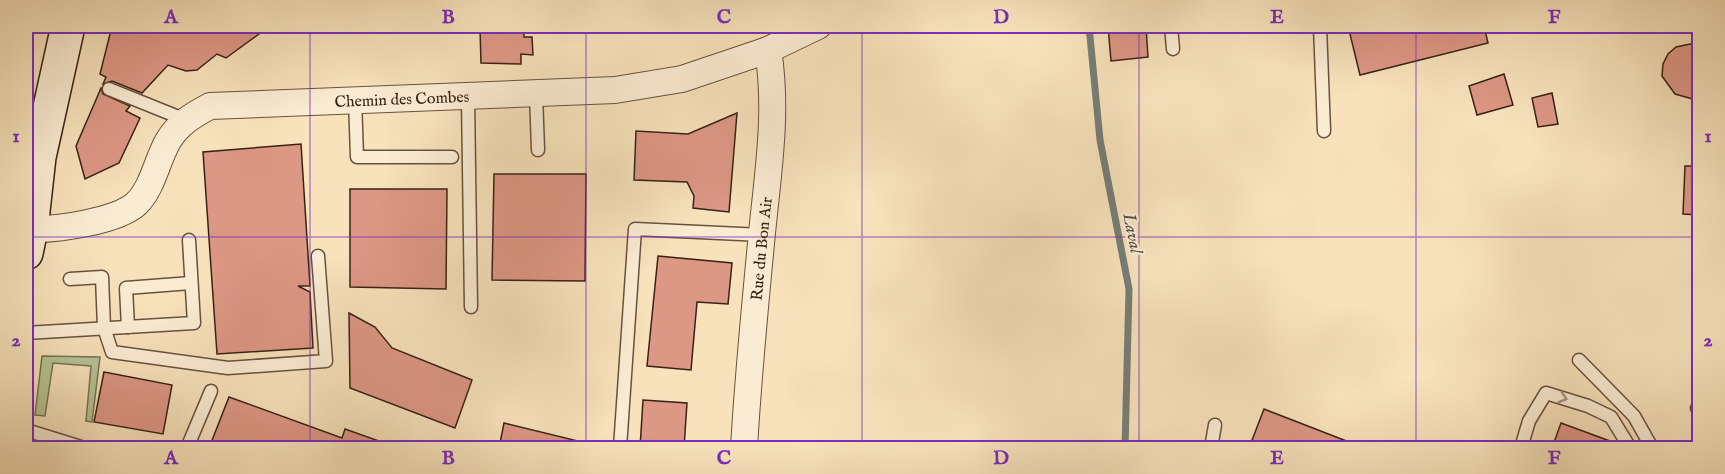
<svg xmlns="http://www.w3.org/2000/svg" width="1725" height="474" font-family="'IM FELL English',serif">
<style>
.green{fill:#b6c495;stroke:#777354;stroke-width:1.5}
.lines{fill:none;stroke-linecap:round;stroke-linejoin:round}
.stream{stroke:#767e76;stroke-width:7}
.building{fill:#dd9785;stroke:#382214;stroke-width:1.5}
.lane-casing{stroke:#68523e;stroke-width:15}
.street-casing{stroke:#68523e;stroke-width:28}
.secondary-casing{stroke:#382214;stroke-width:36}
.lane{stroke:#faecd3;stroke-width:12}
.street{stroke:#faecd3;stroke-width:26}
.secondary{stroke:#faecd3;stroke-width:33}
.oneway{stroke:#a3917d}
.grid{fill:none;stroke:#7b2cbf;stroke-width:1.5;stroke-opacity:0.55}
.labels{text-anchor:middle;stroke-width:4.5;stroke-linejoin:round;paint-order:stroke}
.street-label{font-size:16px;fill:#382214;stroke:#faecd3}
.water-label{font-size:18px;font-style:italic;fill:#575045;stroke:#faecd3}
.neatline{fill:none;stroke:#7b2cbf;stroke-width:2}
.grid-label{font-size:20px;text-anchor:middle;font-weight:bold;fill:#7b2cbf}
</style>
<rect width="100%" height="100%" fill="#f7e2bb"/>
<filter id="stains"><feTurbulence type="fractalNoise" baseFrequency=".00333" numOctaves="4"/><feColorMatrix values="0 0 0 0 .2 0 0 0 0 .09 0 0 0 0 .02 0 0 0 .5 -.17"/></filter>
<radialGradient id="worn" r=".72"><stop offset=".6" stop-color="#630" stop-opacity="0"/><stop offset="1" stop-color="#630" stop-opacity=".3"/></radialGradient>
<polygon class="green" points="42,356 100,357 92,422 86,421 91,366 53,363 45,416 35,415"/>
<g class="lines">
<polyline class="stream" points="1089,26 1100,140 1129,289 1125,448"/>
</g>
<g class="building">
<polygon points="112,26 270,26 226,58 217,54 197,70 186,71 168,65 142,93 112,81 103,84 106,77 100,74"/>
<polygon points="1108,26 1146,26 1148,57 1111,61"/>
<polygon points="1348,26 1484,26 1488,43 1360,75"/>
<polygon points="524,28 524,37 532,37 533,55 521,54 521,64 481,63 480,29"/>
<polygon points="1700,42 1700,101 1675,94 1662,76 1663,64 1668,54 1676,47"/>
<polygon points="1504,74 1513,105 1477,115 1469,86"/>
<polygon points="101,88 103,94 130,106 126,111 140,118 119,163 85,179 76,146"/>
<polygon points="1552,93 1558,124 1538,127 1532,98"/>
<polygon points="737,113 729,212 693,208 694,196 687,182 634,180 636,131 688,134"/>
<polygon points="301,144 310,286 298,286 310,292 313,348 217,354 203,152"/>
<polygon points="1685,166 1700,166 1700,215 1683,214"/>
<polygon points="494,174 586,174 585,281 492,280"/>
<polygon points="350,189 447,189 446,289 350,287"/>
<polygon points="658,256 732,263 728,304 697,302 691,370 647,366"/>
<polygon points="349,313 375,327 392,348 472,380 455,428 350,388"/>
<polygon points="104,372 172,385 163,434 94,422"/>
<polygon points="229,397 342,438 345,429 393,446 393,448 209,448"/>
<polygon points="643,400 687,403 684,448 640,448"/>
<polygon points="1264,409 1362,447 1362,448 1249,448"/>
<polygon points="504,423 582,442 581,448 499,448"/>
<polygon points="1561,423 1618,444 1621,448 1552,448"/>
</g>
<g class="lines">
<defs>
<g id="lane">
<polyline points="1171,26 1173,49"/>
<polyline points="1320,26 1324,131"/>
<polyline points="109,89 186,120"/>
<polyline points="536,94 538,150"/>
<polyline points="468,97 471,307"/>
<polyline points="355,99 357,157 452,157"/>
<polyline points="70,279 102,277 104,328 112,352 228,368 326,361 318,256"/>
<polyline points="128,327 126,288 191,283"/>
<polyline points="26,333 194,323 189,240"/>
<polyline points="1579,360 1634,416 1652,448"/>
<polyline points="1697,408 1700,412"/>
<polyline points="26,430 84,448"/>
<polyline points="187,448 211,391"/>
<polyline points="620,448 635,229 762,235"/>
<polyline points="1211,448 1215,425"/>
<polyline points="1521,448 1529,421 1546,393 1588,406 1611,417 1630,448"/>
<polyline points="1693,448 1700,447"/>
</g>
<g id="street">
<path id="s1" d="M 31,229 C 56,230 119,221 137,203 C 153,187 157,160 168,141 C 178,124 193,115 210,106 L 615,90 L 682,79 L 768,50 L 818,26"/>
<path id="s2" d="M 744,448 C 748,377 755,305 762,233 C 768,172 778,111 768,50"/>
</g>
<polyline id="secondary" points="26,253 31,229 39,157 68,26"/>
</defs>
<use href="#lane" class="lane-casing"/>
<use href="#street" class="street-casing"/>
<use href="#secondary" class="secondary-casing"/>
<use href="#lane" class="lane"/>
<use href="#street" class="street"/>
<use href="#secondary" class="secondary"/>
</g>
<defs><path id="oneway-chevron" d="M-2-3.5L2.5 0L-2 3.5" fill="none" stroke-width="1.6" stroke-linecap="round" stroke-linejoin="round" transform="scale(1.5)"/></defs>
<use class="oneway" href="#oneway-chevron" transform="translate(1563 398) rotate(17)"/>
<path class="grid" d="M 310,26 L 310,448M 586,26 L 586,448M 862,26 L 862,448M 1139,26 L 1139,448M 1416,26 L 1416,448M 26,237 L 1700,237"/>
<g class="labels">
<g class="street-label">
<text dy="6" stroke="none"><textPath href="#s1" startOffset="428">Chemin des Combes</textPath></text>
<text dy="6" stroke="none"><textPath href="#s2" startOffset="200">Rue du Bon Air</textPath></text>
</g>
<g class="water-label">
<text transform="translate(1133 233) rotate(79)" y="6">Laval</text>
</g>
</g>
<rect width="1725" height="474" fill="none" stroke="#f7e2bb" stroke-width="66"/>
<rect x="33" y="33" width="1659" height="408" class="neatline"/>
<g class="grid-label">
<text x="171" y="23">A</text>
<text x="448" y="23">B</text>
<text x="724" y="23">C</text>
<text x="1001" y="23">D</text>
<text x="1277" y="23">E</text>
<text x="1554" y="23">F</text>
<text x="16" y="142">1</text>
<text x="1708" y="142">1</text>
<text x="16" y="346">2</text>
<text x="1708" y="346">2</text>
<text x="171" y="464">A</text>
<text x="448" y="464">B</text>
<text x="724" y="464">C</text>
<text x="1001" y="464">D</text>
<text x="1277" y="464">E</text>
<text x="1554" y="464">F</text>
</g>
<rect width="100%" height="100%" filter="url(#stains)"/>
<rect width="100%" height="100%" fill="url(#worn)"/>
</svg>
